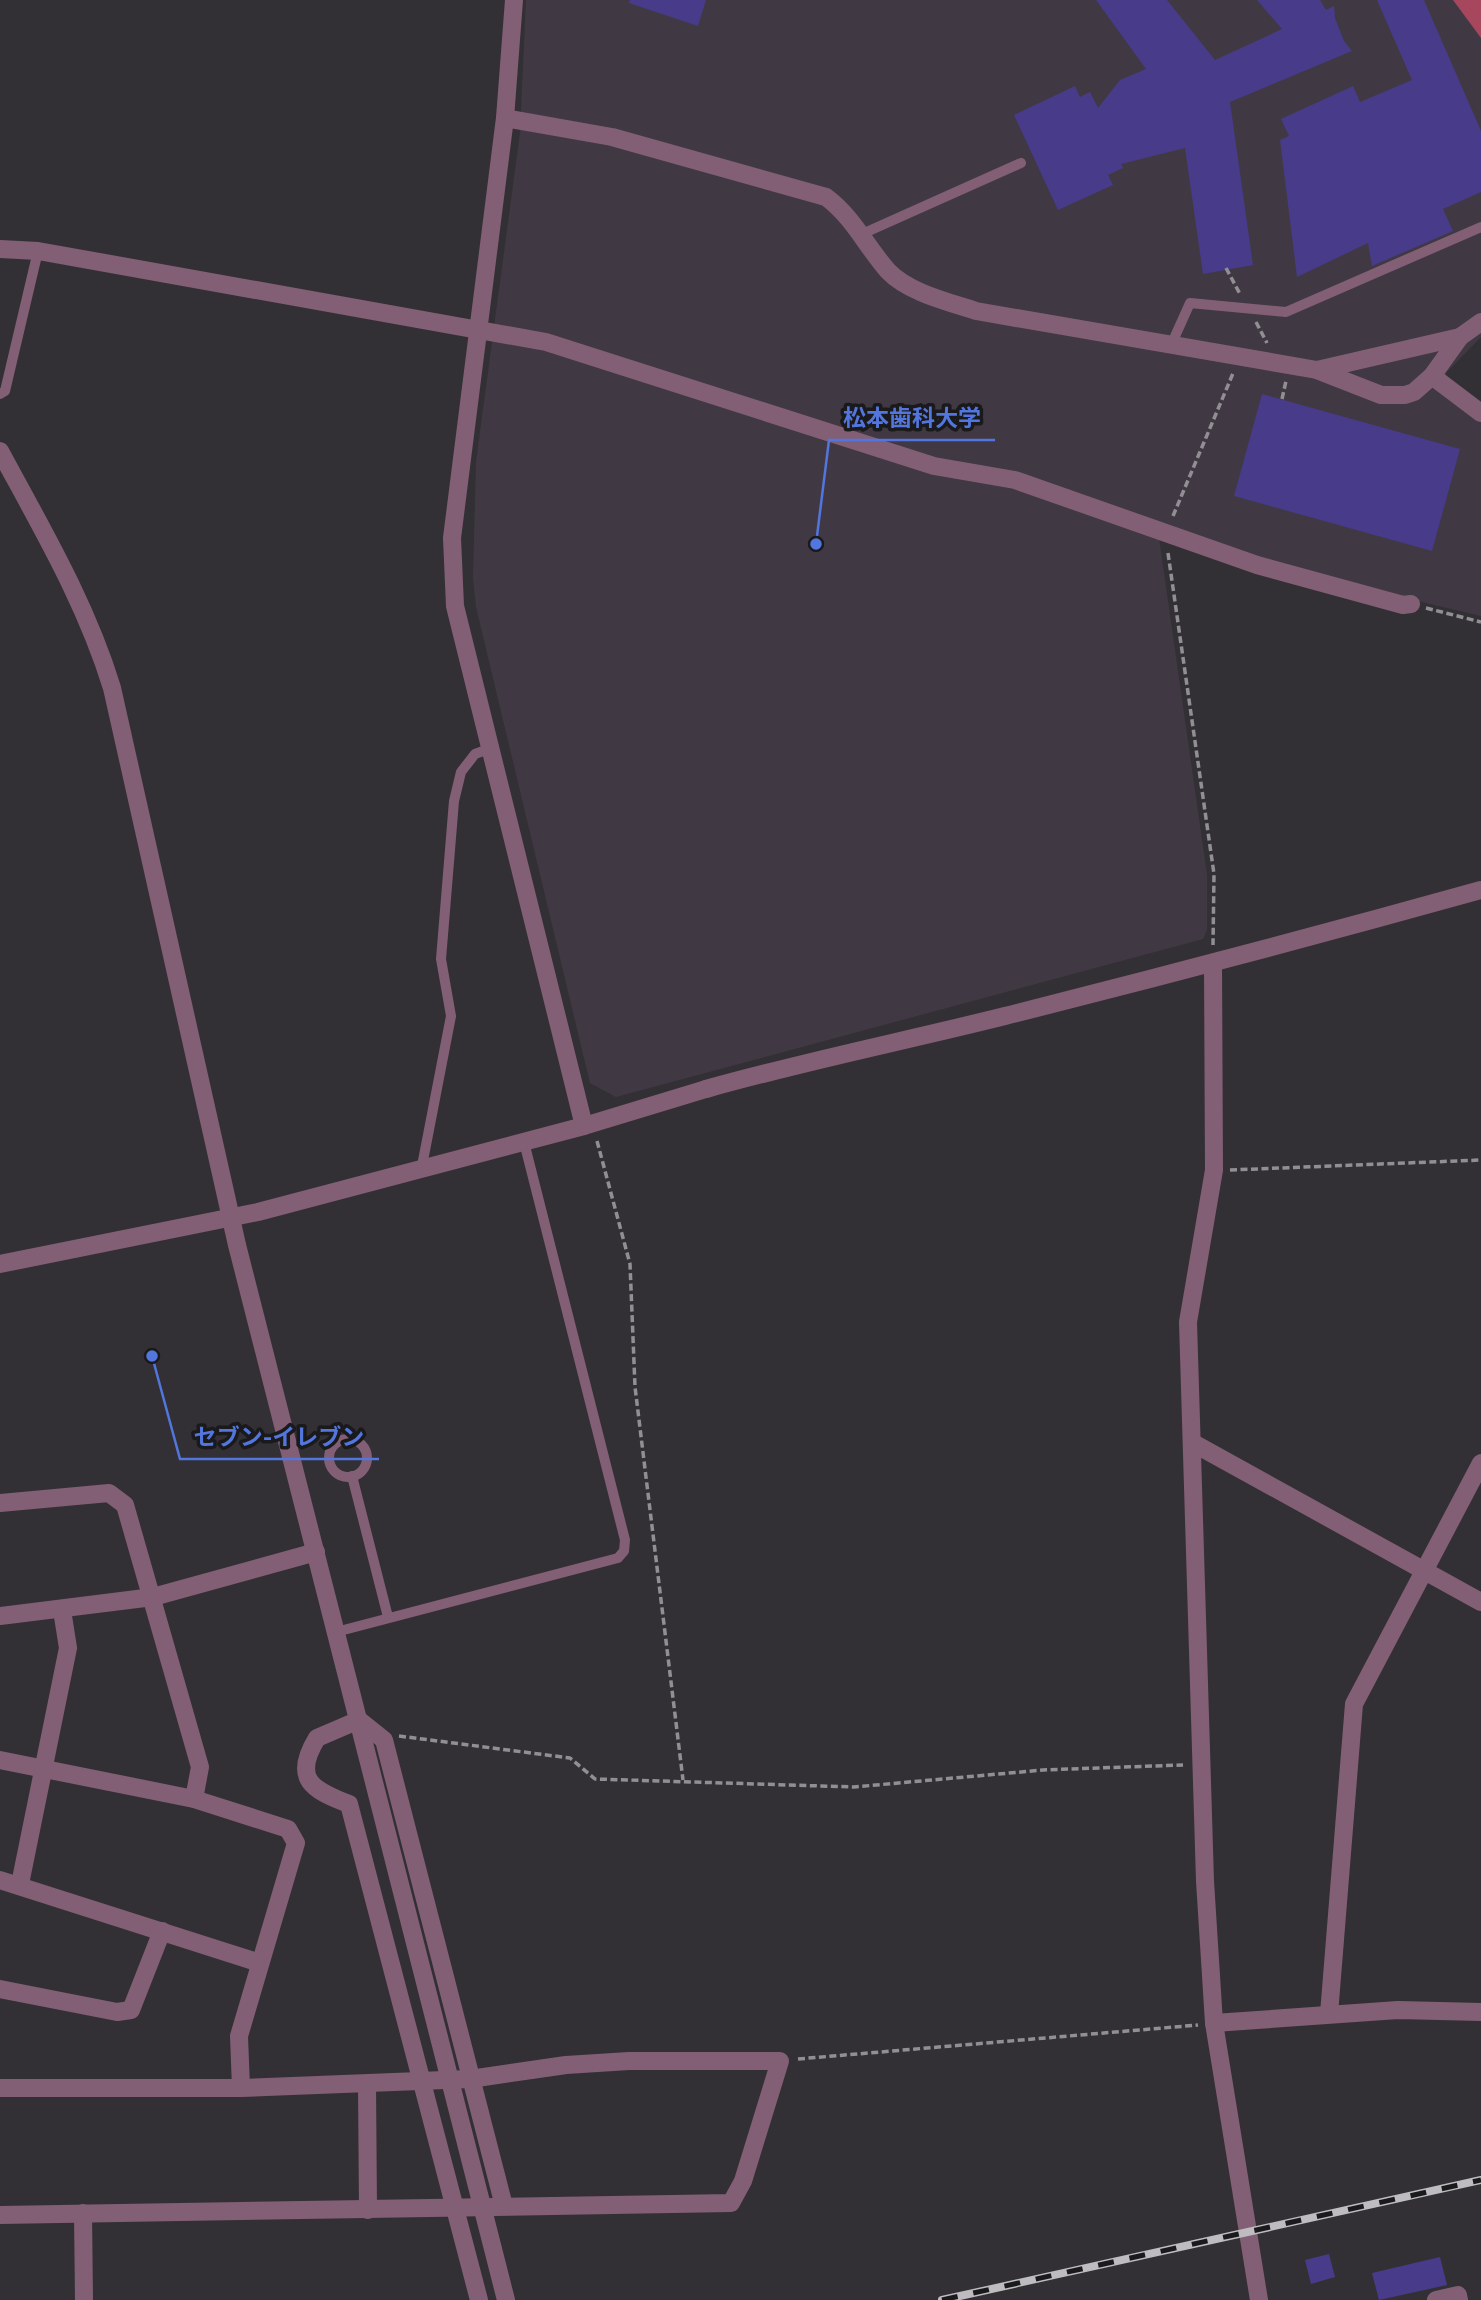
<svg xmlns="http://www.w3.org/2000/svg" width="1481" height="2300" font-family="Raleway,'Noto Sans JP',sans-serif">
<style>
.built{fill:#403943}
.forest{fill:#a6475d}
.building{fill:#483b8a}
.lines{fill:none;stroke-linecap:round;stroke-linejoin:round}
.path{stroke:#928f94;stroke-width:3.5;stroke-dasharray:7 3.5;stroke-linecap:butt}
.service{stroke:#835f76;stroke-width:10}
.minor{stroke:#835f76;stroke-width:18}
.tertiary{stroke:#835f76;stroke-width:18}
.rail-casing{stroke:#bebcc0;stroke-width:8}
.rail{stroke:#1a191b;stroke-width:5;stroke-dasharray:16;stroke-linecap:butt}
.leader{fill:none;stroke:#5276de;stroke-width:2.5}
.callout-dot{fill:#5276de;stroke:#1a191b;stroke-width:2.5}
.callout-label{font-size:23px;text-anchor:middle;font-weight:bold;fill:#5276de;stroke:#1a191b;stroke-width:7;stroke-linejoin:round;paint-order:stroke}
</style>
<rect width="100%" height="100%" fill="#333035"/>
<polygon class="built" points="526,0 1481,0 1481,337 1446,373 1449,382 1481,419 1481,616 1354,586 1177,533 1174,526 1163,523 1159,538 1207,875 1207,930 1203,939 616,1097 590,1083 476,607 473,578 476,462 520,133"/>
<polygon class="forest" points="1453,0 1481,0 1481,38"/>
<g class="building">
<polygon points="630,0 706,0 698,26 629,3"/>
<polygon points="1096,0 1167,0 1215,60 1282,29 1257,0 1320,0 1326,10 1334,6 1335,18 1344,41 1352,51 1230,102 1253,265 1203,274 1185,148 1121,164 1123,168 1108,175 1113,185 1058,210 1014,115 1075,86 1080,97 1090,92 1098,108 1120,80 1146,69"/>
<polygon points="1377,0 1424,0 1481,131 1481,192 1443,209 1453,231 1372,266 1368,243 1297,277 1280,140 1289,136 1281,119 1353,86 1360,102 1412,80"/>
<polygon points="1262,394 1460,449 1432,551 1234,496"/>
<polygon points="1329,2254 1335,2277 1311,2284 1305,2260"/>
<polygon points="1440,2257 1447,2285 1379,2300 1372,2273"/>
</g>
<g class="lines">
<g class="path">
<polyline points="1226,268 1240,294"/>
<polyline points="1256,322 1267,343"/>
<polyline points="1282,399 1286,381"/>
<polyline points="1173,516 1234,371"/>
<polyline points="1168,553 1214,874 1213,945"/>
<polyline points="1426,608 1481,622"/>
<polyline points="597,1141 630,1264 635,1387 683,1780"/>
<polyline points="1230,1170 1481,1160"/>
<polyline points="399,1736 570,1758 595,1779 854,1787 1043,1770 1183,1765"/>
<polyline points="798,2059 1198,2025"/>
</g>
<g class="service">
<polyline points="862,234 1021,163"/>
<polyline points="1172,343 1190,303 1286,312 1481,227"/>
<polyline points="0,394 5,391 38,251"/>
<polyline points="421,1171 451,1016 441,959 454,801 461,772 475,754 491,748"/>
<circle cx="348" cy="1458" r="19"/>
<polyline points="352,1476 388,1617"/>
<polyline points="336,1632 618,1558 624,1551 625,1540 524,1142"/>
</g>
<g class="minor">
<polyline points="0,249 38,251 546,342 934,466 1015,480 1257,565 1403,605 1411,604"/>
<polyline points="1432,376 1481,413"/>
<polyline points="1213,964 1214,1170 1188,1322 1205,1881 1214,2023 1259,2300"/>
<polyline points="584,1126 706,1089"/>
<polyline points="1193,1443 1481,1602"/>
<polyline points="0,1503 109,1493 125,1505 200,1767 194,1799"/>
<polyline points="0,1760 194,1799 288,1829 296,1843 239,2036 241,2088"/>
<polyline points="0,1880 260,1963"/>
<polyline points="20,1884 68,1648 62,1610"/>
<polyline points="0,1989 117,2012 131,2010 162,1931"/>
<polyline points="1329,2014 1354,1704 1481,1463"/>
<polyline points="1214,2023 1398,2010 1481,2012"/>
<polyline points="367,2084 368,2210"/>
<polyline points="0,2088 241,2088 470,2079 566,2065 629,2061 780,2061 743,2181 731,2203 0,2215"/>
<polyline points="83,2213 84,2300"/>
<path d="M 479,2300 L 349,1804 C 312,1790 292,1779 317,1738 L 359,1720 L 384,1740 L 504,2206"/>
<polyline points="1436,2300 1458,2295 1459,2300"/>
</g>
<g class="tertiary">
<path d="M 505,118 L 612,137 L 826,197 C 853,217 866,246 888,271 C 909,293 949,302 976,311 L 1317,370 L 1381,395 L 1405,395 L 1414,392 L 1432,376 L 1460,337 L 1481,322"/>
<polyline points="1317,370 1460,337"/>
<path d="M 0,451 C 42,529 86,603 112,688 L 237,1245 L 506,2300"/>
<path d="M 706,1089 C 805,1061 905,1041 1005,1016 C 1164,976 1323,934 1481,890"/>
<polyline points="0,1264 258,1212 584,1126 455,606 452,538 505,118 514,0"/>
<polyline points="0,1616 153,1597 316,1552"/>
</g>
<defs>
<polyline id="rail" points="942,2300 1481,2180"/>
</defs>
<use href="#rail" class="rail-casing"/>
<use href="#rail" class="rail"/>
</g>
<path class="leader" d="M816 544L829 440H995M152 1356L180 1459H379"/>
<g class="callout-dot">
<circle cx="816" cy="544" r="7"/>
<circle cx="152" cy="1356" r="7"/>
</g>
<g class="callout-label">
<text x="912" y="426">松本歯科大学</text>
<text x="279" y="1445">セブン-イレブン</text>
</g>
</svg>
